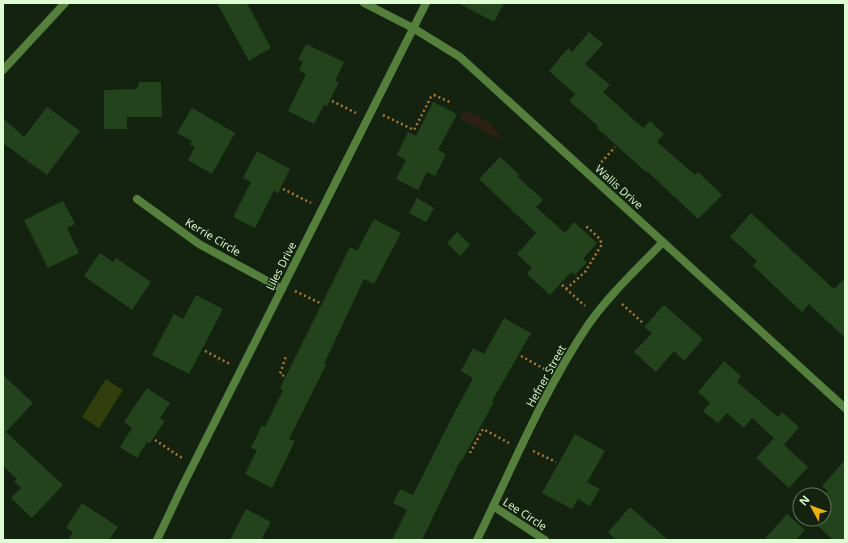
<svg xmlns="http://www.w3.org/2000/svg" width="848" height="543" font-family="'Open Sans',sans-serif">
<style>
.green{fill:#2c2113}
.water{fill:#323e0c}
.building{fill:#23431c}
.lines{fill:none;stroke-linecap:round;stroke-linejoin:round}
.path{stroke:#af7935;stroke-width:2.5;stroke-dasharray:2 3;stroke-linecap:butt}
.street{stroke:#547f3d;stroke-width:8}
.labels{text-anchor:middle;stroke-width:3;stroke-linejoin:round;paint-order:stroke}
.street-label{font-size:11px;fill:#defdd3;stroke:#13230f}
</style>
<rect width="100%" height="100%" fill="#13230f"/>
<path class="green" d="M 468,112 C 483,117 497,126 502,141 L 459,118 L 462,113 Z"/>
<polygon class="water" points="106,379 123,390 99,428 82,417"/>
<g class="building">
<polygon points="217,3 247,3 271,48 249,61"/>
<polygon points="458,3 504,3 494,22"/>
<polygon points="589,32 603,44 585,64 610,85 603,92 643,128 650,121 664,134 657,142 695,175 698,172 722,195 698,219 647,171 646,172 597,128 598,126 569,101 575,94 549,71 568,48 572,52"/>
<polygon points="306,44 344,62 335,81 339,82 327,106 324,105 314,124 288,111 306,74 299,70 303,62 298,60"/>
<polygon points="139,82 161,82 162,117 127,117 127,129 104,129 104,90 137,89"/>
<polygon points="433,102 457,114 438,150 446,154 435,176 427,172 418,190 396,179 406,160 397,155 408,132 416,136"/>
<polygon points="47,107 80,131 47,175 3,143 3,118 24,137"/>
<polygon points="192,108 235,133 212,174 188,160 195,147 190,145 192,141 177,133"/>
<polygon points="257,151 290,169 278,193 274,191 255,228 233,217 251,182 243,178"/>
<polygon points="500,157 519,174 518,177 543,200 536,207 565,233 574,222 597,243 583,259 587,262 575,275 571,272 550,295 527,274 532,268 517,254 536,233 479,179"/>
<polygon points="417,198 434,208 426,222 409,213"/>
<polygon points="63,201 75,224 67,228 79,253 48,268 24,220"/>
<polygon points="751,213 834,289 845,278 845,338 809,304 802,312 753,266 757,261 730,237"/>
<polygon points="374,219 401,233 374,284 364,279 324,364 326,365 289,439 295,441 272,488 245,474 257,450 251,448 262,425 265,427 283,390 280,388 350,247 357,251"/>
<polygon points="457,232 470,245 460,256 447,243"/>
<polygon points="100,253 113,262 116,258 151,282 132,310 84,276"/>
<polygon points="196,295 223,309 189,374 152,355 174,314 183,319"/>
<polygon points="664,305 703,339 684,361 674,351 656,372 634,352 652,333 644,327"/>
<polygon points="504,318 531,333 492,401 494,402 461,462 460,461 422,540 392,540 407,510 393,503 400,489 413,495 444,433 473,378 461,371 473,348 484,354"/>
<polygon points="724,361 741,376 737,382 778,417 782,412 799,427 784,445 808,467 789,488 756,458 774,438 752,418 744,428 727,413 718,423 703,411 710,403 698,392"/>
<polygon points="3,375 33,403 6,432 63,485 32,518 11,498 21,488 14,481 17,479 3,466"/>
<polygon points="147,388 170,403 160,418 165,421 150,443 147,442 137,458 120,447 132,428 124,422"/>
<polygon points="575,434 605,451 587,482 600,489 590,506 578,499 572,509 542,493"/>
<polygon points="845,460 845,540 833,540 817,525 822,519 824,519 824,517 831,509 824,503 824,495 828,491 822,486"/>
<polygon points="82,503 118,527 109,540 68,540 73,532 66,528"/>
<polygon points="630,507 668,540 616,540 608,532"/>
<polygon points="246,509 271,522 261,540 230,540"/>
<polygon points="787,514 805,530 796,540 764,540"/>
</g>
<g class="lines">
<g class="path">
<polyline points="332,101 356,113"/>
<polyline points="383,115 414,130 431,97 434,95 452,103"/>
<polyline points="598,166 615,147"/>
<polyline points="283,189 311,203"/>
<polyline points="562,285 585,306"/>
<polyline points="566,289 585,272 602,244 599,238 586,226"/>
<polyline points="295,291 320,303"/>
<polyline points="622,304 644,324"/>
<polyline points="205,351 230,364"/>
<polyline points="521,356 546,370"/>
<polyline points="284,376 280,374 286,356"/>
<polyline points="155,440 182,458"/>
<polyline points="533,451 556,462"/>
<polyline points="470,453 483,429 509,443"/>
</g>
<g class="street">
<polyline points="364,3 413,28 460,57 845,408"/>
<polyline points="3,70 65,3"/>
<polyline points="137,199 199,244 282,289"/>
<polyline points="493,506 545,540"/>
<polyline points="157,540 183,485 426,3"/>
<path d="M 477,540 C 512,468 543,392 588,325 C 609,295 637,269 663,242"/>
</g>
</g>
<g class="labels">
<g class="street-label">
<text transform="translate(619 187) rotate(42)" y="4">Wallis Drive</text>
<text transform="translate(213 237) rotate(31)" y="4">Kerrie Circle</text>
<text transform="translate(281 266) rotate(-63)" y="4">Liles Drive</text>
<text transform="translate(546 376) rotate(-61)" y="4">Hefner Street</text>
<text transform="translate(525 514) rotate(33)" y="4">Lee Circle</text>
</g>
</g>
<rect width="848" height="543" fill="none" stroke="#defdd3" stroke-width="8"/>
<g transform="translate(812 507) rotate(311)"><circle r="19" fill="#13230f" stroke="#647a5d"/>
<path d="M0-3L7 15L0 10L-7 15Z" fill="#efaf0c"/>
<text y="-6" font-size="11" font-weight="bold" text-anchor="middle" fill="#defdd3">N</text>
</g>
</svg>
